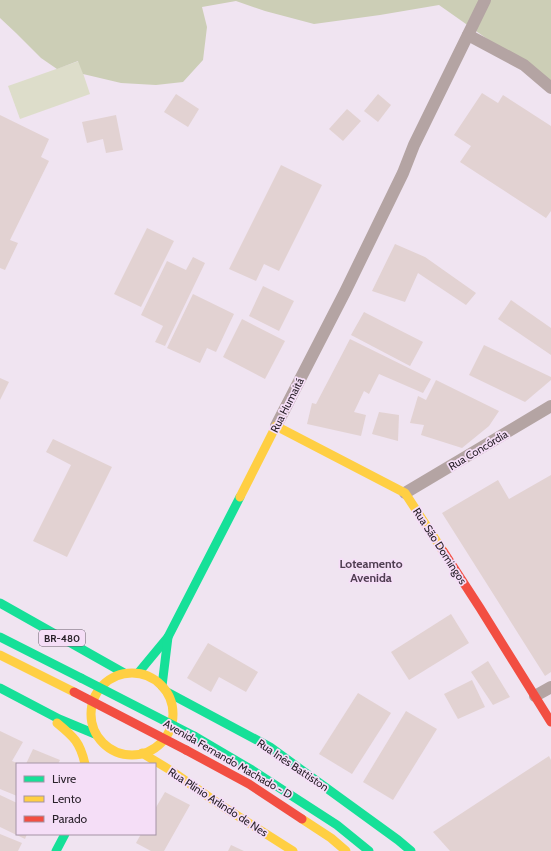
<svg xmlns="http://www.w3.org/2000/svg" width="551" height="851" font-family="Cabin,sans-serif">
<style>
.green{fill:#ddddca}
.forest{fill:#ccceb6}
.building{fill:#e2d2d2}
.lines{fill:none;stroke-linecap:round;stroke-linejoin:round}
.street{stroke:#b4a4a3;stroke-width:12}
.fast{stroke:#16e098;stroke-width:9}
.slow{stroke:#ffcf43;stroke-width:9}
.jam{stroke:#f24e42;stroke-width:9}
.fast-bridge{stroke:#16e098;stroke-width:9}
.jam-bridge{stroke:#f24e42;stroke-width:9}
.labels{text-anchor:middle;stroke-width:3.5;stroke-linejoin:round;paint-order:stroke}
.shield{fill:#f5def7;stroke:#675a68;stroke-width:1}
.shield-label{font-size:10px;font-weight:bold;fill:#2a222b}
.street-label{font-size:11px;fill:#2a222b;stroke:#f5def7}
.neighbourhood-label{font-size:12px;font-weight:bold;fill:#4f3d51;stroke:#f5def7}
</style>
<rect width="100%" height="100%" fill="#f0e4f1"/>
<polygon class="green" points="79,61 90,94 20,119 8,86"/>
<polygon class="forest" points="0,0 551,0 551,88 524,65 439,5 380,15 314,24 265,11 236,1 202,7 207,27 203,60 183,82 156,85 121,83 83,74 78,61 57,69 41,58 16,33 0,18"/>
<g class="building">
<polygon points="482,93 498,103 503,95 551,126 551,211 546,218 460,162 471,146 454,135"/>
<polygon points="176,94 199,109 188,127 164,112"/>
<polygon points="378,94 391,105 378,122 364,111"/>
<polygon points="347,109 361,121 343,141 329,129"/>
<polygon points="0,115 49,139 41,157 49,161 10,240 18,243 5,270 0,268"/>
<polygon points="116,115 123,150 106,153 103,139 87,143 82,122"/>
<polygon points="281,165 322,185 279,271 264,264 256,281 229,269"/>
<polygon points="147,228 174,241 141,307 114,294"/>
<polygon points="395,244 425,257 476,293 466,305 418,273 405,302 372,291"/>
<polygon points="193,257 205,263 165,346 155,342 163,326 141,315 167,261 186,270"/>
<polygon points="263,286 294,301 279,331 249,316"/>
<polygon points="193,294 234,314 216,352 207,348 200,363 167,348"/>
<polygon points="511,300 551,328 551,355 498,319"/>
<polygon points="364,312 423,342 410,366 351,335"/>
<polygon points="242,319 285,341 265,379 223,357"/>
<polygon points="350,339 431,379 423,393 379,374 369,394 364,391 354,412 366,415 361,436 307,424 312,403 316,404"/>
<polygon points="484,345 551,377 551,380 525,402 469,375"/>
<polygon points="0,378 9,382 0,400"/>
<polygon points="436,380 499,411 489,426 462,448 421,435 424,425 410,423 418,396 426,400"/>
<polygon points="379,412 399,415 398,441 372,434"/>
<polygon points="53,439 112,467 67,557 33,541 71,465 46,452"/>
<polygon points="551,475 551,672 545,676 442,513 498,480 509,499"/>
<polygon points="451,614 469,643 409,680 391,652"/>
<polygon points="208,643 258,672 246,692 219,677 211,692 187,678"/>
<polygon points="488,661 510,697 493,705 471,672"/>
<polygon points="472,680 485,707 458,719 444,694"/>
<polygon points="358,693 391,713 352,774 319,754"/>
<polygon points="406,711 437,729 393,800 363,782"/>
<polygon points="0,731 23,742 12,761 17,763 17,796 0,789"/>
<polygon points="33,749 60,760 58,764 26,764"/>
<polygon points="549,756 551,760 551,851 450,851 433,832"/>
<polygon points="165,792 190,805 164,851 151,851 136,843 141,834 155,834 155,809"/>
<polygon points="0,795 17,803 17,834 27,834 25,839 0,827"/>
<polygon points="0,834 22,843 18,851 0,851"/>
<polygon points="231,845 244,851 228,851"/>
</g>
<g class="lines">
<g class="street">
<polyline points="468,35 524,65 551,88"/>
<polyline points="276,426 345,292 403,173 414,145 485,0"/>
<polyline points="405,493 551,406"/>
<polyline points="535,696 551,687"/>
</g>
<g class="fast">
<polyline points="0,603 124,673"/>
<polyline points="0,637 81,678"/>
<polyline points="139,672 168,637 240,497"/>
<polyline points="162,686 168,637"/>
<polyline points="0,688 59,719 95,734"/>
<polyline points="167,692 270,747 398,840 411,851"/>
<polyline points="194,736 252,770 337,825 369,851"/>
<polyline points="56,851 65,834"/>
</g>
<g class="slow">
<polyline points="240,497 276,426 405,493 443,551"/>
<polyline points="0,655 74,692"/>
<circle cx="132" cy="714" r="41"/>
<path d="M 57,723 C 74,737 80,742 85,764"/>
<polyline points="142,753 170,770 219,804 293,851"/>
<polyline points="302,819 331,838 346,851"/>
</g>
<g class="jam">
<polyline points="443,551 480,608 551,722"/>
<polyline points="186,750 249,784 302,819"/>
</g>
<polyline class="fast-bridge" points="81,678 194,736"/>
<polyline class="jam-bridge" points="74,692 186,750"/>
</g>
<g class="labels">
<rect class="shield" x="39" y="630" width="46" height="16" rx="3"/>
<g class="shield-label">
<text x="62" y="642">BR-480</text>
</g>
<g class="street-label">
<text transform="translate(287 405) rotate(-63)" y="4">Rua Humaitá</text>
<text transform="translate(478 450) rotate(-31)" y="4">Rua Concórdia</text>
<text transform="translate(440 546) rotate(57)" y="4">Rua São Domingos</text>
<text transform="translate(228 759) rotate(30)" y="4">Avenida Fernando Machado - D</text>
<text transform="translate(293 765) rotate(34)" y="4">Rua Inês Battiston</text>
<text transform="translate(218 802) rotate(33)" y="4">Rua Plínio Arlindo de Nes</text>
</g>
<g class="neighbourhood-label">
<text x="371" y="568">Loteamento<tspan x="371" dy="14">Avenida</tspan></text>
</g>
</g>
<rect x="16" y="763" width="140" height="72" fill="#f5def7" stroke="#a493a5"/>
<rect x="24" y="776" width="20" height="6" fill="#16e098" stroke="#a493a5"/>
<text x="52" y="783" font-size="12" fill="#2a222b">Livre</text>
<rect x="24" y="796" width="20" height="6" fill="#ffcf43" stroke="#a493a5"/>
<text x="52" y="803" font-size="12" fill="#2a222b">Lento</text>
<rect x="24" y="816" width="20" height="6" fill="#f24e42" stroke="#a493a5"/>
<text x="52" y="823" font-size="12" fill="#2a222b">Parado</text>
</svg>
